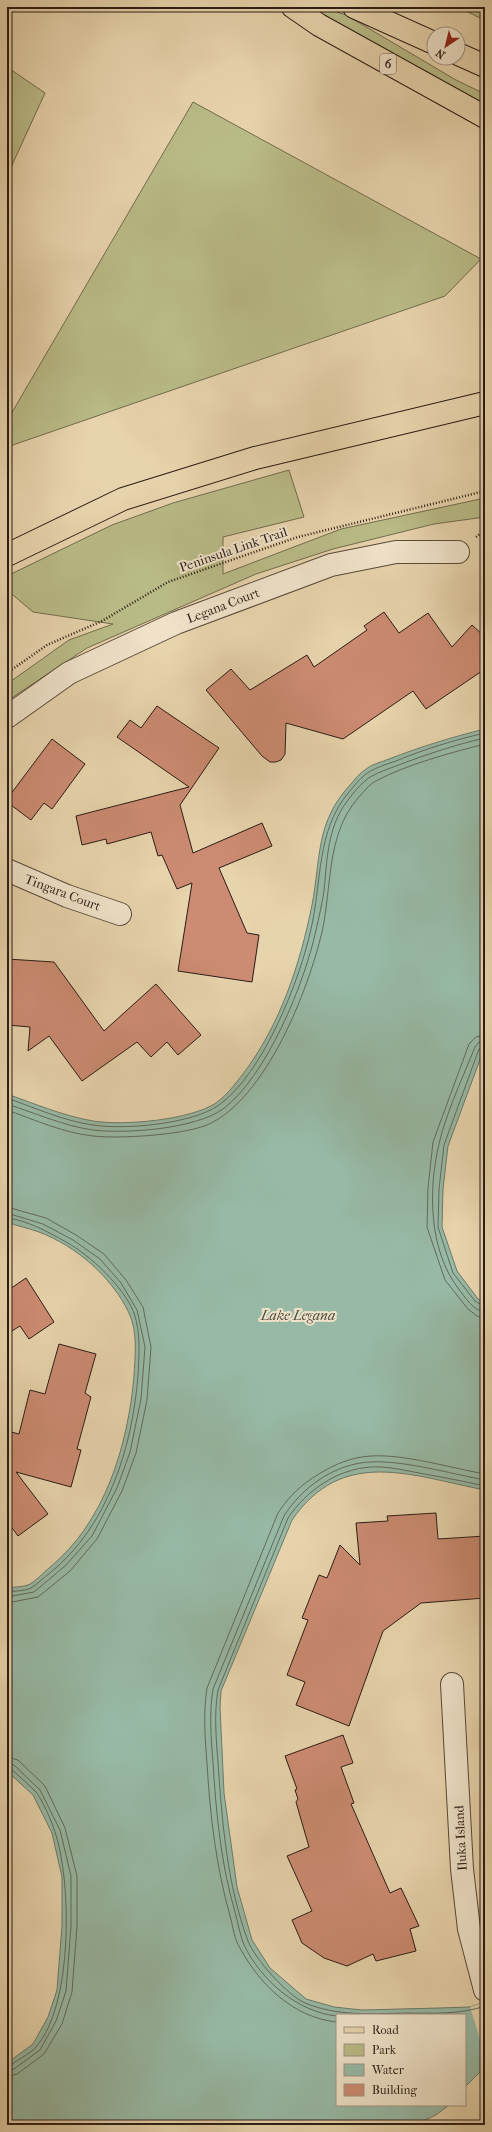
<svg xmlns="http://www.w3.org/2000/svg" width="492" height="2132" font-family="'IM FELL French Canon',serif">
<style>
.green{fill:#b9bb87;stroke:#726c4e}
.water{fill:#97b9a5;stroke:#6b7a6b}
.pier{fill:#e7d3ac}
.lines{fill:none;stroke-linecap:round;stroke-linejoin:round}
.shore{stroke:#606a5c;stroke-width:1}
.building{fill:#cc8b72;stroke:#2a1c14}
.street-casing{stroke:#594a3a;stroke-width:24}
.primary-casing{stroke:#2a1c14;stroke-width:24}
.highway-casing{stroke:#2a1c14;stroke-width:24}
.path{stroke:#2a1c14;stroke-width:2.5;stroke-dasharray:1 2;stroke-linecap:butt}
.street{stroke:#efe2c9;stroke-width:22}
.primary{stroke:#e7d3ac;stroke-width:22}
.highway{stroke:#e7d3ac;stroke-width:22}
.labels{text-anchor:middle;stroke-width:4;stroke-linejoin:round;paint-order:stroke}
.shield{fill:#efe2c9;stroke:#65574a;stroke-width:1}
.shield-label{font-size:12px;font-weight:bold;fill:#2a1c14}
.street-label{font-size:13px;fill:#2a1c14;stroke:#efe2c9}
.water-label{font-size:14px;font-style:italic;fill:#4b4b40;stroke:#efe2c9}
</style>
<rect width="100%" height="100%" fill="#e7d3ac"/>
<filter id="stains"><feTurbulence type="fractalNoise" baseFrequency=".005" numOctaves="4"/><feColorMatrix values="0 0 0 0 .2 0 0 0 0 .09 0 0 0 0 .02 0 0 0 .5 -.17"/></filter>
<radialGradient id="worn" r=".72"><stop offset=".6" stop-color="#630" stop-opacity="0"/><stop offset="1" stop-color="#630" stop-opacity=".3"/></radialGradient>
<g class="green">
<polygon points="300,7 322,7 346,15 456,80 485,94 485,109"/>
<polygon points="458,7 485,7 485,19 482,19"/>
<polygon points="7,67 45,93 7,176"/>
<polygon points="193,102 481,259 445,296 7,447 7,421"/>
<polygon points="289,470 304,517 223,537 223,574 341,529 485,498 485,517 434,524 333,549 256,574 87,648 7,701 7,684 69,640 113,624 33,612 7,590 7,576 112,525 173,503"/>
</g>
<path class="water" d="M 485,729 L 485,1046 L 448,1146 L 443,1189 L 442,1227 L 457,1271 L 478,1299 L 485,1304 L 485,1490 C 412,1476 343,1446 292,1520 L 221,1691 L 220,1707 L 224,1793 L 237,1887 L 252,1940 L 270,1968 L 306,1999 L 334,2007 L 362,2010 L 439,2008 L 470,2007 L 485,2002 L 485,2067 L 465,2087 L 465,2015 L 337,2015 L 337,2105 L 449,2105 L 436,2115 L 414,2125 L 7,2125 L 7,2063 L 33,2044 L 48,2017 L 57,1990 L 62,1926 L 62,1877 L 52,1833 L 33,1795 L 7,1771 L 7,1588 C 14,1587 22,1587 28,1585 C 35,1582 43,1573 49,1568 C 105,1523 128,1445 134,1376 C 135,1356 138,1332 129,1313 C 112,1277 76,1246 39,1232 C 28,1228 17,1226 7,1222 L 7,1094 C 35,1104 64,1116 93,1121 C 124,1126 190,1120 216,1103 C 227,1095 235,1084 243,1074 C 280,1025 300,965 312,905 C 321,859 315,822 351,784 C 355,779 360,773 366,769 C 372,764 382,762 389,759 C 420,747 452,737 485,729 Z"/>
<polygon class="pier" points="485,2002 485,2055 470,2007"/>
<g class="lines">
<g class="shore">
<polyline points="485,1035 476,1037 469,1044 433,1142 428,1188 427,1227 445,1280 468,1309 477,1316 485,1318"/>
<path d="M 485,1041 L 479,1042 L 475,1047 C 463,1077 446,1113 439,1144 C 428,1190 429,1250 458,1288 C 465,1297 473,1311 485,1312"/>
<polyline points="485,1046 479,1049 444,1145 439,1189 438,1227 453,1273 475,1301 485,1307"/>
<path d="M 7,1098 C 35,1108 64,1121 93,1125 C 124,1130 193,1124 219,1105 C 263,1074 300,980 311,929 C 322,882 316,831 349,792 C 354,786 362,776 369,772 C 377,767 387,764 396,761 C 425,749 454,740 485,733"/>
<path d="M 7,1104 C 35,1113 64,1126 93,1130 C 126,1134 195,1129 223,1109 C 267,1076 305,982 316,930 C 319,917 322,904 324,891 C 327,862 327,833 343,807 C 350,797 362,781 372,776 C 379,772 388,769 396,766 C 425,755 454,745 485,738"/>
<path d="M 7,1110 C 35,1120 64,1133 93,1136 C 120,1139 182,1135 207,1125 C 266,1099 308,991 322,932 C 332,887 326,835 358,798 C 363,793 369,784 376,781 C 405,765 453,752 485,744"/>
<polyline points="7,1207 46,1218 76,1235 104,1254 126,1280 143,1307 151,1347 147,1400 136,1453 122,1491 97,1539 70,1571 38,1597 7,1603"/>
<polyline points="7,1213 43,1224 73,1240 100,1259 121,1283 137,1310 145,1347 141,1399 130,1452 117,1488 92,1536 65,1566 34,1592 7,1597"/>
<path d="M 7,1218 C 27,1220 48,1232 66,1242 C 90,1255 124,1287 134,1313 C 141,1334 139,1355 138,1376 C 132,1448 108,1526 50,1573 C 44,1577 38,1584 31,1588 C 25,1591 14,1591 7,1592"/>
<path d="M 485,1486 C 463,1481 441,1477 419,1473 C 403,1470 387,1466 371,1467 C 337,1469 306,1491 288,1518 L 218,1690 C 214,1713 216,1738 218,1762 C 222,1821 227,1885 248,1941 C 255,1959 287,1995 305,2003 C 336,2016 371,2014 404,2013 C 431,2013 460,2015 485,2006"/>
<polyline points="7,1757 18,1760 45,1786 65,1828 77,1876 77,1926 72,1992 62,2024 44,2054 17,2074 7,2077"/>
<polyline points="7,1763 14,1765 40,1790 60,1830 71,1876 71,1926 66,1991 56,2021 40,2050 14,2069 7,2071"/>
<path d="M 7,1768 L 11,1769 C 19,1776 28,1784 36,1792 C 42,1799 52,1822 55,1832 C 72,1882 73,2006 36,2047 C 30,2054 19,2059 12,2064 L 7,2066"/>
<path d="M 337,2016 C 297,2012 261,1980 244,1945 C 240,1935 238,1923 235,1912 C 221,1864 216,1813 213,1762 C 211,1738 209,1713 213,1689 L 284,1516 C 302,1487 336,1463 371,1462 C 403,1460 452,1474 485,1480"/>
<path d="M 337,2022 C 294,2018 260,1985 240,1948 C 234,1939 233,1926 230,1916 C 216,1866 210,1815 207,1763 C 205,1738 203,1713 207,1688 L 278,1513 C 289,1496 302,1484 319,1474 C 335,1464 352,1457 371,1456 C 405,1454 451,1468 485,1474"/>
</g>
</g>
<g class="building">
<polygon points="384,612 399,633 428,613 452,647 472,625 485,637 485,669 426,709 413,691 343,739 286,723 285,754 281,760 276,762 270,762 262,756 206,690 231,669 250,690 307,655 314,667 367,630 364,626"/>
<polygon points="157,706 219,748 180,805 193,853 262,823 272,846 219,868 247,933 259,935 252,982 178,971 192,883 177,889 162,855 158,856 151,832 107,844 106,839 82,845 76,816 189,787 117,737 130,720 141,728"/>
<polygon points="52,739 85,764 52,809 44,803 31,820 7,802 7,799"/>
<polygon points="7,959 54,962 104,1031 156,984 201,1035 178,1055 167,1042 151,1057 137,1042 82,1081 49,1036 28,1051 30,1027 7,1025"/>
<polygon points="26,1278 54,1322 29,1339 20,1326 7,1334 7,1291"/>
<polygon points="59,1344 96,1354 85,1393 91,1397 77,1449 81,1450 71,1487 16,1472 48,1514 18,1536 7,1521 7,1431 19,1434 30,1390 45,1394"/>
<polygon points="436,1513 438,1539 485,1536 485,1598 421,1603 383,1631 349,1726 296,1705 305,1682 287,1675 308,1620 302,1618 319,1575 327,1578 340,1545 360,1565 356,1523 388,1521 387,1516"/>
<polygon points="343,1735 353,1763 341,1767 354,1803 351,1804 390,1893 401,1888 419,1926 410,1929 416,1951 376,1961 373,1954 347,1966 324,1958 302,1943 292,1920 312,1911 287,1856 309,1847 296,1802 298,1799 295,1790 297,1789 285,1756"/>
</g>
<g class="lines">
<defs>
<g id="street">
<polyline points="7,717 69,673 176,623 331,565 396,552 458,552"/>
<polyline points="7,870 67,896 120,914"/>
<polyline points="452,1684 462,1869 469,1929 485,1990"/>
</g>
<g id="primary">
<polyline points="293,7 319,25 485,117"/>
<polyline points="354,7 434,43"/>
<polyline points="458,54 485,66"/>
</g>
<polyline id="highway" points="7,555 123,499 255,458 485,403"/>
</defs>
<use href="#street" class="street-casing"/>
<use href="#primary" class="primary-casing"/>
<use href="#highway" class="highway-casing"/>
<g class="path">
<polyline points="476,537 485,530"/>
<polyline points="7,673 47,645 102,621 168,582 298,537 485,491"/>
</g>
<use href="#street" class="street"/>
<use href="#primary" class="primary"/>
<use href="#highway" class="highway"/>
</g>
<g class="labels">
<rect class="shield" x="380" y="54" width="16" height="20" rx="3"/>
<g class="shield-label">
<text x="388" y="68">6</text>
</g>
<g class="street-label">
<text transform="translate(233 549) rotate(-19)" y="5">Peninsula Link Trail</text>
<text transform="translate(223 605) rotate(-21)" y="5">Legana Court</text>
<text transform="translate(63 892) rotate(21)" y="5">Tingara Court</text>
<text transform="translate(460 1838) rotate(-93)" y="5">Iluka Island</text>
</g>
<g class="water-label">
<text x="298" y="1320">Lake Legana</text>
</g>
</g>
<rect width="492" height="2132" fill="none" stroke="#e7d3ac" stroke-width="24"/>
<rect x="8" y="8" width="476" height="2116" fill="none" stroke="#2a1c14" stroke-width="2"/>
<rect x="12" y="12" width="468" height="2108" fill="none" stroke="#2a1c14"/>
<rect x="336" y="2014" width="130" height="92" fill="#efe2c9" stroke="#a09381"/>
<rect x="344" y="2027" width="20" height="6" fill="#e7d3ac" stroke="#a09381"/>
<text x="372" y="2034" font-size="12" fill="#2a1c14">Road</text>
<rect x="344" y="2044" width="20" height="12" fill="#b9bb87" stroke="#a09381"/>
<text x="372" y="2054" font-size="12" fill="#2a1c14">Park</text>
<rect x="344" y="2064" width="20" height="12" fill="#97b9a5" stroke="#a09381"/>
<text x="372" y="2074" font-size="12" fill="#2a1c14">Water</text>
<rect x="344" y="2084" width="20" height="12" fill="#cc8b72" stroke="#a09381"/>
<text x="372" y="2094" font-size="12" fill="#2a1c14">Building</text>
<g transform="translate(446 46) rotate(215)"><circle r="19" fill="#efe2c9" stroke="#a09381"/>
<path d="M0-3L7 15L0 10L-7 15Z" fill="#8f2418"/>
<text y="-6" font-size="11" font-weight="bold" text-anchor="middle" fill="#2a1c14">N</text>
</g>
<rect width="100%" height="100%" filter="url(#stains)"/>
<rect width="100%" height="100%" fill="url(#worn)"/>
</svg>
